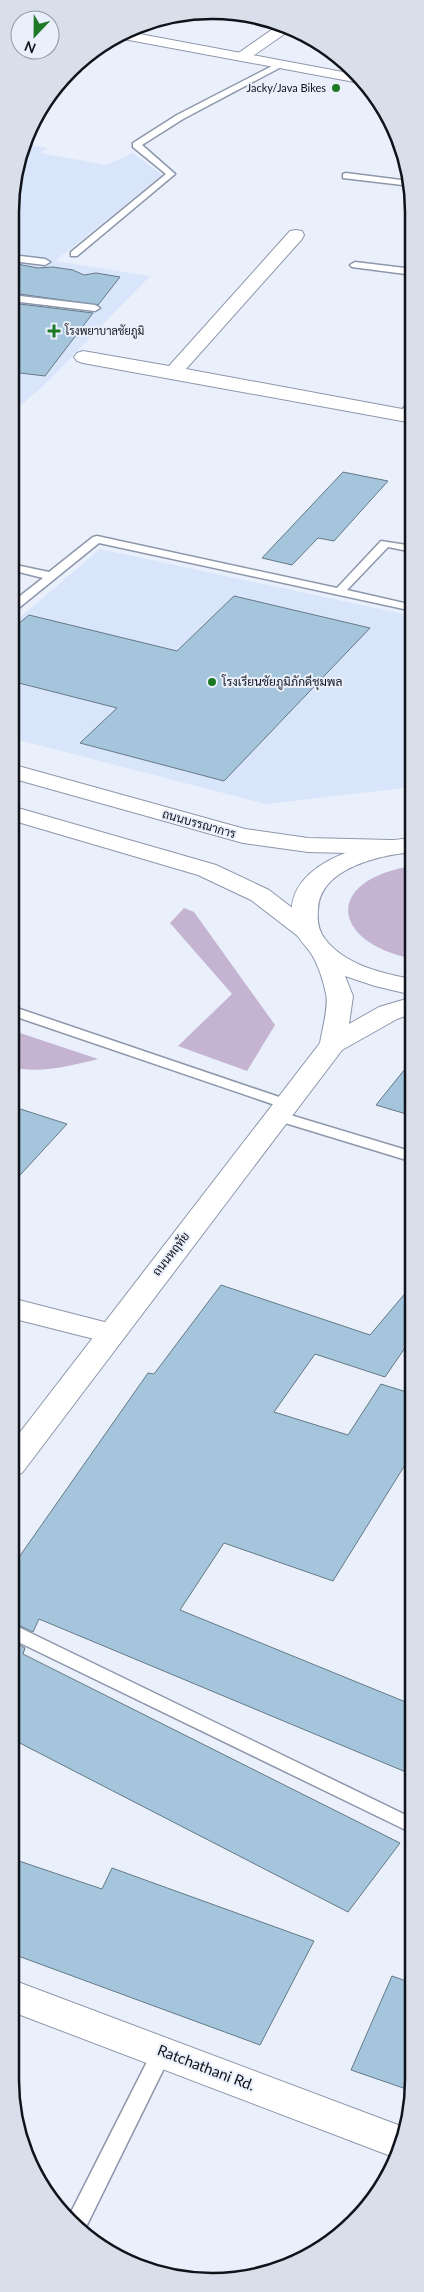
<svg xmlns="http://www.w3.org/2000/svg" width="424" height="2292" font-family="Lato,Sarabun,sans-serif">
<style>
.built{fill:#d9e5fb}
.green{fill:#c5b4d1}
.building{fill:#a5c5dc;stroke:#657986}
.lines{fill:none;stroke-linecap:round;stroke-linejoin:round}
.service-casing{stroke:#8d97ab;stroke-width:3}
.minor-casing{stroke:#8d97ab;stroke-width:2}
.tertiary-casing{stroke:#8d97ab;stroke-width:2}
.primary-casing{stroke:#8d97ab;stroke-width:2}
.service{fill:#fff;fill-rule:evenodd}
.minor{fill:#fff;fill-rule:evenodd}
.tertiary{fill:#fff;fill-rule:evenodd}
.primary{fill:#fff;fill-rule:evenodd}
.poi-dot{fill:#1e7927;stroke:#e9f0fc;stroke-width:2}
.labels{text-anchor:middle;stroke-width:4;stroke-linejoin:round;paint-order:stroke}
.far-poi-label{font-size:11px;fill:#10131a;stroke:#e9f0fc;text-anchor:end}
.poi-label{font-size:12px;fill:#10131a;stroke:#e9f0fc;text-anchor:start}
.street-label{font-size:12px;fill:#10131a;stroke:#e9f0fc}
.near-street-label{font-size:15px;fill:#10131a;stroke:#e9f0fc}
.rim{fill:none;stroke:#10131a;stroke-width:2.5}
</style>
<rect width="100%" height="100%" fill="#e9f0fc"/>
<g class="built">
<polygon points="26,144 47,148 40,153 106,165 133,153 162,175 55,261 150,276 43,386 11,414 12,186"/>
<polygon points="100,549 413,616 413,787 266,804 11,738 11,625"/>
</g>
<g class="green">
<path d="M 413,866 L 413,959 C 329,942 324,879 413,866 Z"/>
<polygon points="184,908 194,912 275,1025 247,1071 178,1046 232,994 170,923"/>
<path d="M 11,1030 L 98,1059 C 71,1066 38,1074 11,1067 Z"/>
</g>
<g class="building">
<polygon points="12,263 38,268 53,267 73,270 84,275 96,273 120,277 98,305 12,293"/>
<polygon points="12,303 93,313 45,376 12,372"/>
<polygon points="343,472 388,481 334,541 318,538 292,565 262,558"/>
<polygon points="234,596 370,628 224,781 80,743 117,708 11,681 11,630 29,615 177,651"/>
<polygon points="413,1059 413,1116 376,1105"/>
<polygon points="11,1106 67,1124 11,1185"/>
<polygon points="413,1284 413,1345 407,1345 385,1377 315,1354 274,1412 348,1435 381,1384 413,1394 413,1452 333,1581 224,1543 180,1610 413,1705 413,1775 39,1619 33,1632 10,1621 10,1570 148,1373 154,1374 221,1285 370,1335"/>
<polygon points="10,1640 25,1648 23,1654 400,1843 348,1912 10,1738"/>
<polygon points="10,1858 102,1889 112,1868 314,1941 260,2045 10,1953"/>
<polygon points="392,1976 412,1983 412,2091 351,2070"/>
</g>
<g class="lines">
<defs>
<g id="service">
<polygon points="278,63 285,65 183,119 142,145 175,174 77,256 71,256 71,252 166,174 133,147 133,143 177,115"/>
<polygon points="346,173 409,181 411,186 343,178 343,174"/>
<polygon points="12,255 45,259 50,262 45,265 12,261"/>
<polygon points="355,262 413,269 413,275 352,267 350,265"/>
<polygon points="12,295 95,305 100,308 95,311 12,301"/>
<polygon points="413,401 413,410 407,417 399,417 399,413 409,402"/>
<polygon points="97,536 337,588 381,541 413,546 413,552 388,547 347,590 413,605 413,611 99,543 15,611 11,612 11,603 43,578 11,570 11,564 49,572 93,537"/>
<polygon points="11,1006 291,1101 293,1104 291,1107 281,1107 11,1015"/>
<polygon points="277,1111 413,1152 413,1162 272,1119 270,1116"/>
<polygon points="10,1623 412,1818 412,1833 10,1638"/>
<polygon points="162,2043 169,2046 172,2052 83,2233 67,2220 155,2046"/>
</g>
<g id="minor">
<polygon points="280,24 293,28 247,60 237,60 235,57 237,54"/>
<polygon points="296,230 302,231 304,235 302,239 186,369 413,411 413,423 83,363 77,361 74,357 77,353 83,351 169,366 290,231"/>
<polygon points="11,1298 120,1326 125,1333 120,1340 110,1343 11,1318"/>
</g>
<g id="tertiary">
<polygon points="129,32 359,75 365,84 118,38"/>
<polygon points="11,764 245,829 308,838 391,840 399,842 403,847 399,852 391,854 308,852 243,843 11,778"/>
<polygon points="11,806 216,865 269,890 317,927 321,932 317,937 308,940 299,937 251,900 198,875 11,820"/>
<polygon points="10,1979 406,2128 396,2158 10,2011"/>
</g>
<path id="primary" d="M 413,838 L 413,852 C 380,855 319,868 318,910 C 317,920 318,930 325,939 C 345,965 383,974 413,979 L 413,995 L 375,986 L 345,976 L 353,996 L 349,1024 L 379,1007 L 413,997 L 413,1013 L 397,1019 L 342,1050 L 22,1473 L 11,1476 L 11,1444 L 320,1043 C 322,1031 329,1005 326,994 C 324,983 318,964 312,955 C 307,946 298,940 295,930 C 273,865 367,841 413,838 Z"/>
</defs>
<use href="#service" class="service-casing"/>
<use href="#minor" class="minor-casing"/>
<use href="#tertiary" class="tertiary-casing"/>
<use href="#primary" class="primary-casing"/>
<use href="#service" class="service"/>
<use href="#minor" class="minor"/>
<use href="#tertiary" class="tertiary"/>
<use href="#primary" class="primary"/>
</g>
<g class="poi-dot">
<circle cx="336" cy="88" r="5"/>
<path d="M51.5 323.5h5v5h5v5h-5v5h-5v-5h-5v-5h5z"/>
<circle cx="212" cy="682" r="5"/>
</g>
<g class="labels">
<g class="far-poi-label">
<text x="326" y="92">Jacky/Java Bikes</text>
<text x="65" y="335" text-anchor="start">โรงพยาบาลชัยภูมิ</text>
</g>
<g class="poi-label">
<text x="222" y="686">โรงเรียนชัยภูมิภักดีชุมพล</text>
</g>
<g class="street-label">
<text transform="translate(199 824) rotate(16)" y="4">ถนนบรรณาการ</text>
<text transform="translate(171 1254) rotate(-52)" y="4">ถนนหฤทัย</text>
</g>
<g class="near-street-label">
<text transform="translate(206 2068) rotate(21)" y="5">Ratchathani Rd.</text>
</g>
</g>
<path d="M0 0H424V2292H0ZM212 19H212A193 193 0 0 1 405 212V2080A193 193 0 0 1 212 2273H212A193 193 0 0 1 19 2080V212A193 193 0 0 1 212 19Z" fill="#d8deea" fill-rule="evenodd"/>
<path class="rim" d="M212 19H212A193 193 0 0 1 405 212V2080A193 193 0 0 1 212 2273H212A193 193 0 0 1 19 2080V212A193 193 0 0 1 212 19Z"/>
<g transform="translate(35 35) rotate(202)"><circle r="24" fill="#e9f0fc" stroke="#9298a2"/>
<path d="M0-4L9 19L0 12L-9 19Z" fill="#1e7927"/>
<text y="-8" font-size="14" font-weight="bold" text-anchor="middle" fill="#10131a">N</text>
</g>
</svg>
